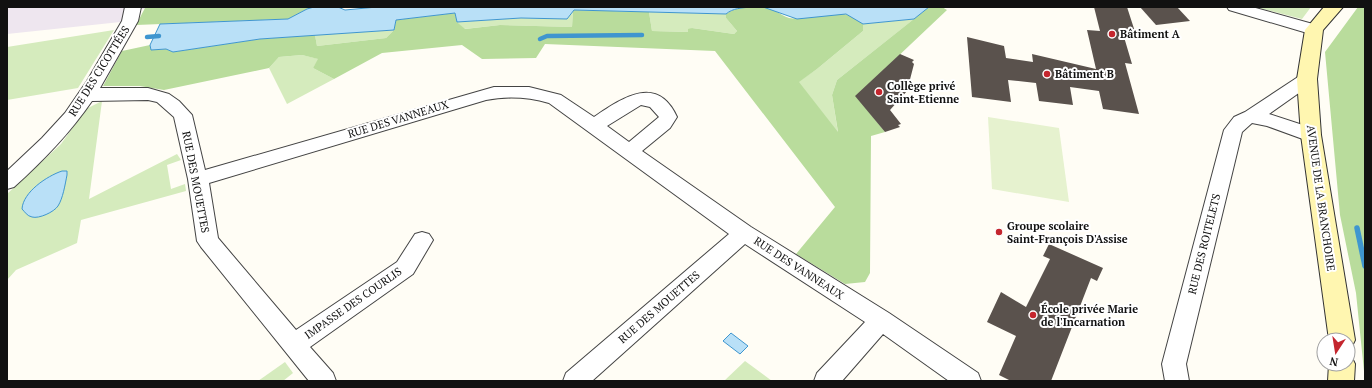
<svg xmlns="http://www.w3.org/2000/svg" width="1372" height="388" font-family="'PT Serif',serif">
<style>
.industrial{fill:#eee6ef}
.green{fill:#d5ebbd}
.forest{fill:#b9dc9c}
.pitch{fill:#e6f2cf}
.water{fill:#b9e0f7;stroke:#3f96cf}
.lines{fill:none;stroke-linecap:round;stroke-linejoin:round}
.stream-far1{stroke:#3f96cf;stroke-width:4.5}
.stream{stroke:#3f96cf;stroke-width:5.5}
.building{fill:#5a524d}
.street-casing{stroke:#444;stroke-width:2}
.secondary-casing{stroke:#333;stroke-width:2}
.street{fill:#fff;fill-rule:evenodd}
.secondary{fill:#fff6b0;fill-rule:evenodd}
.poi-dot{fill:#c4262e;stroke:#fff;stroke-width:1.5}
.labels{text-anchor:middle;stroke-width:4;stroke-linejoin:round;paint-order:stroke}
.poi-label{font-size:11px;font-weight:bold;fill:#111;stroke:#fff;text-anchor:start}
.street-label{font-size:11px;fill:#111;stroke:#fff}
</style>
<rect width="100%" height="100%" fill="#fffdf5"/>
<polygon class="industrial" points="7,7 162,7 133,10 130,21 7,34"/>
<g class="green">
<polygon points="1255,7 1311,7 1302,19"/>
<polygon points="573,10 572,27 500,25 464,29 457,22 521,18 567,19"/>
<polygon points="649,12 726,14 726,18 737,31 734,34 692,28 689,32 652,31"/>
<polygon points="914,19 837,80 832,95 838,133 798,82 817,69 863,31 863,24"/>
<polygon points="114,30 78,88 7,100 7,47"/>
<polygon points="394,30 386,38 317,46 315,35"/>
<polygon points="302,55 319,59 313,68 334,79 287,104 269,68 279,57"/>
<polygon points="102,101 89,199 177,154 181,160 167,165 171,189 185,184 186,191 81,220 77,243 16,270 7,280 7,194 61,144 86,109"/>
<polygon points="745,361 772,381 724,381"/>
<polygon points="285,362 293,373 283,381 258,381"/>
</g>
<g class="forest">
<polygon points="162,7 314,7 307,9 288,19 136,25 145,8"/>
<path d="M 763,7 C 774,8 780,15 789,18 C 792,19 798,18 801,18 C 828,17 839,5 863,24 L 863,31 L 817,69 L 799,82 L 838,132 L 832,95 L 837,80 L 929,7 L 942,7 L 947,10 L 856,96 L 885,132 L 871,136 L 870,273 L 865,282 L 845,284 L 796,254 L 835,207 L 715,51 L 545,44 L 536,58 L 482,59 L 462,45 L 382,53 L 334,79 L 313,68 L 318,59 L 302,55 L 279,57 L 269,68 L 164,90 L 140,86 L 103,86 L 122,51 L 150,45 L 151,50 L 166,49 L 173,52 L 260,39 L 315,35 L 317,46 L 386,38 L 394,30 L 396,20 L 455,13 L 457,22 L 465,29 L 500,25 L 572,27 L 573,10 L 649,12 L 652,31 L 688,32 L 688,29 L 692,28 L 734,34 L 737,31 L 726,18 L 726,14 C 736,6 751,7 763,7 Z"/>
<polygon points="1358,7 1365,7 1365,381 1356,293 1340,215 1325,52"/>
</g>
<polygon class="pitch" points="988,117 1059,128 1069,202 992,189"/>
<g class="water">
<path d="M 314,7 L 338,7 L 345,10 L 377,7 L 751,7 C 742,8 733,8 726,14 L 574,10 L 567,19 L 521,18 L 457,22 L 455,13 L 396,20 L 394,30 L 260,39 L 173,52 L 166,49 L 151,50 L 150,45 L 160,24 L 288,19 L 307,9 Z"/>
<polygon points="763,7 929,7 914,19 863,24 846,14 797,19"/>
<path d="M 62,171 L 67,171 L 67,175 C 65,185 63,198 58,206 C 54,212 39,219 32,217 C 27,216 25,212 22,209 C 23,192 47,176 62,171 Z"/>
<polygon points="731,333 748,346 740,354 723,341"/>
</g>
<g class="lines">
<g class="stream-far1">
<polyline points="147,37 159,36"/>
<polyline points="540,39 547,36 642,35"/>
</g>
<polyline class="stream" points="1357,228 1365,266"/>
</g>
<g class="building">
<polygon points="1094,7 1127,7 1137,38 1124,37 1132,64 1125,63 1139,114 1103,109 1099,91 1070,87 1073,105 1039,101 1036,83 1008,80 1011,102 972,97 967,37 1004,46 1006,58 1033,62 1032,54 1096,69 1087,30 1100,31"/>
<polygon points="1140,7 1177,7 1190,21 1156,25"/>
<polygon points="900,54 914,60 912,62 914,64 907,91 890,110 901,124 898,125 900,127 885,132 855,96"/>
<polygon points="1049,244 1103,268 1097,281 1091,278 1051,381 1011,381 999,375 1016,336 987,322 1001,292 1026,307 1050,259 1043,256"/>
</g>
<g class="lines">
<defs>
<g id="street">
<path d="M 125,7 L 141,7 L 138,21 L 100,88 L 148,88 L 169,94 L 179,101 L 192,115 L 205,170 L 494,87 L 529,87 L 561,95 L 594,117 C 621,99 657,73 677,117 L 670,128 L 642,151 L 751,227 L 889,313 L 978,373 L 981,381 L 949,381 L 883,334 L 842,381 L 814,381 L 817,373 L 865,322 L 745,244 L 592,381 L 563,381 L 566,373 L 729,234 L 549,103 C 528,97 507,96 486,100 L 209,183 L 218,238 L 296,330 L 397,262 L 415,234 L 422,232 L 429,234 L 433,240 L 413,274 L 310,347 L 333,373 L 336,381 L 309,381 L 201,247 L 197,241 L 188,179 L 174,117 L 157,102 L 148,100 L 92,101 C 70,133 43,161 14,187 L 7,189 L 7,171 L 42,138 L 65,113 L 87,81 L 122,21 ZM 641,105 L 650,107 L 659,117 L 629,142 L 607,126 Z"/>
<polygon points="1227,7 1252,7 1320,26 1322,30 1320,34 1314,35 1229,10"/>
<polygon points="1307,73 1313,75 1316,79 1313,83 1269,114 1318,130 1320,135 1318,140 1311,142 1267,126 1252,123 1242,132 1186,364 1189,381 1165,381 1162,364 1224,130 1234,117 1245,112 1301,75"/>
</g>
<g id="secondary">
<polygon points="1324,7 1343,7 1323,30 1317,79 1321,135 1355,340 1351,348 1348,349 1348,340 1329,340 1301,135 1297,79 1305,30"/>
<polygon points="1348,354 1351,356 1355,364 1354,381 1328,381 1329,364 1348,364"/>
</g>
</defs>
<use href="#street" class="street-casing"/>
<use href="#secondary" class="secondary-casing"/>
<use href="#street" class="street"/>
<use href="#secondary" class="secondary"/>
</g>
<g class="poi-dot">
<circle cx="1112" cy="34" r="4"/>
<circle cx="1047" cy="74" r="4"/>
<circle cx="879" cy="92" r="4"/>
<circle cx="999" cy="232" r="4"/>
<circle cx="1033" cy="315" r="4"/>
</g>
<g class="labels">
<g class="poi-label">
<text x="1120" y="38">Bâtiment A</text>
<text x="1055" y="78">Bâtiment B</text>
<text x="887" y="90">Collège privé<tspan x="887" dy="13">Saint-Etienne</tspan></text>
<text x="1007" y="230">Groupe scolaire<tspan x="1007" dy="13">Saint-François D'Assise</tspan></text>
<text x="1041" y="313">École privée Marie<tspan x="1041" dy="13">de l'Incarnation</tspan></text>
</g>
<g class="street-label">
<text transform="translate(99 71) rotate(-58)" y="4">RUE DES CICOTTÉES</text>
<text transform="translate(398 119) rotate(-17)" y="4">RUE DES VANNEAUX</text>
<text transform="translate(196 182) rotate(79)" y="4">RUE DES MOUETTES</text>
<text transform="translate(1321 198) rotate(82)" y="4">AVENUE DE LA BRANCHOIRE</text>
<text transform="translate(1204 244) rotate(-76)" y="4">RUE DES ROITELETS</text>
<text transform="translate(799 268) rotate(33)" y="4">RUE DES VANNEAUX</text>
<text transform="translate(353 303) rotate(-35)" y="4">IMPASSE DES COURLIS</text>
<text transform="translate(659 307) rotate(-41)" y="4">RUE DES MOUETTES</text>
</g>
</g>
<rect width="1372" height="388" fill="none" stroke="#111111" stroke-width="16"/>
<g transform="translate(1336 352) rotate(192)"><circle r="19" fill="#ffffff" stroke="#a0a0a0"/>
<path d="M0-3L7 15L0 10L-7 15Z" fill="#c4262e"/>
<text y="-6" font-size="11" font-weight="bold" text-anchor="middle" fill="#111111">N</text>
</g>
</svg>
